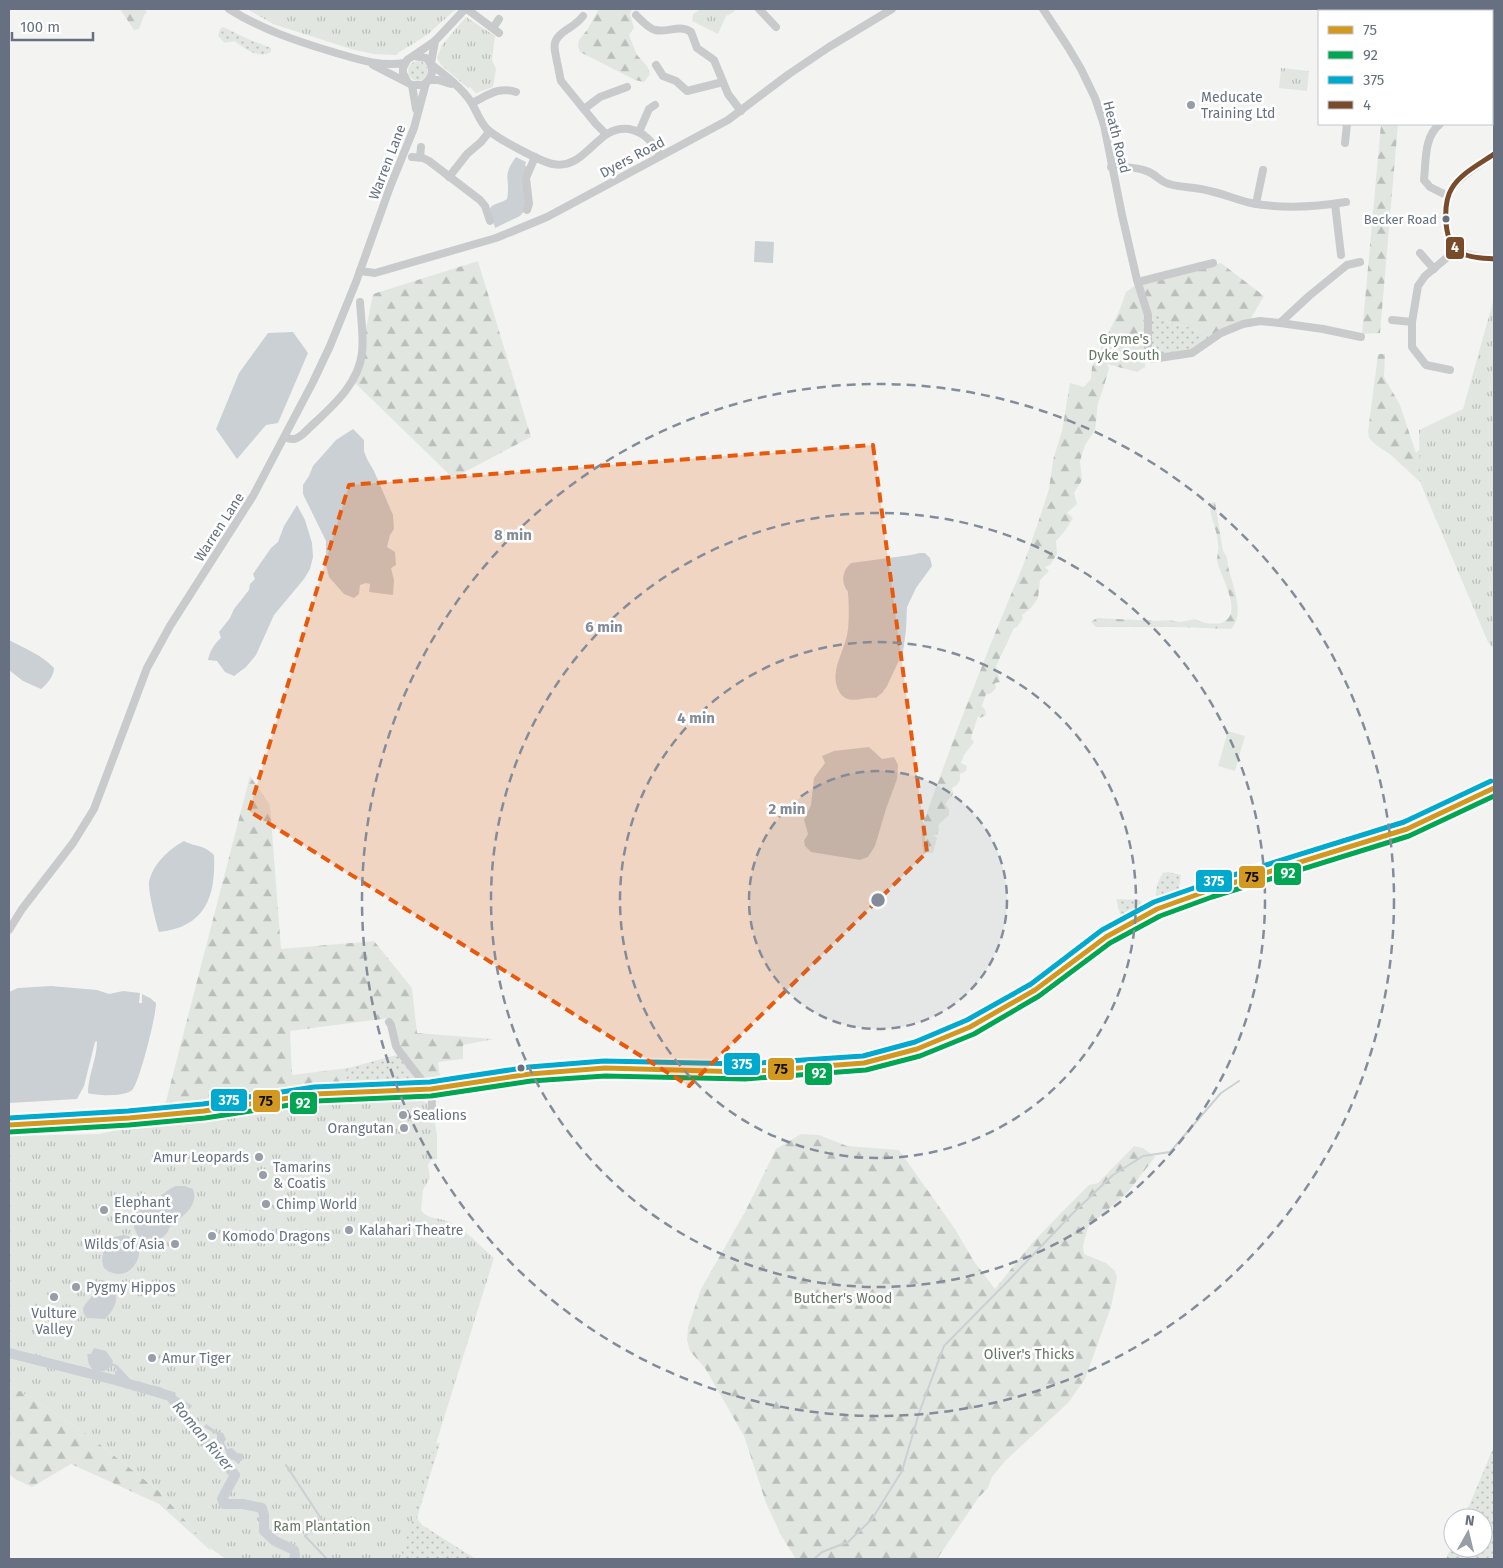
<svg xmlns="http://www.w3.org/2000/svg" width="1503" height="1568" font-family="'Fira Sans',sans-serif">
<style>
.grass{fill:url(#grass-dots)}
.forest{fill:url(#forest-firs)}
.park{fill:url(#park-tufts)}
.garden{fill:#e2e6e1}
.water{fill:#cad0d3}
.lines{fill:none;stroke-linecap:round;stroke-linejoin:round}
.stream{stroke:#cad0d3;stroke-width:2}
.river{stroke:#cad0d3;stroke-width:10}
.major-casing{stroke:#cfd0d0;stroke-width:11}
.minor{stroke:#c9cacc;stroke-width:8}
.major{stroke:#dedfdf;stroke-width:10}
.bus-1-casing{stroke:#fff;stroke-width:9}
.bus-2-casing{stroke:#fff;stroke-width:9}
.bus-3-casing{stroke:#fff;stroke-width:9}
.bus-4-casing{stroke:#fff;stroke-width:9}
.bus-1{stroke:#d39820;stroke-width:5}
.bus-2{stroke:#00a651;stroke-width:5}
.bus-3{stroke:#00a9ce;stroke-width:5}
.bus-4{stroke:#7a4b2a;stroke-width:5}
.marked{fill:#e8590c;fill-opacity:0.2;stroke:#e8590c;stroke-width:4;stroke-dasharray:10 6;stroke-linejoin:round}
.ring{fill:none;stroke:#838c98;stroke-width:2.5;stroke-dasharray:9 6}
.poi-dot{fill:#979ea8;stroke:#fff;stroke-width:2}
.bus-dot{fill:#667080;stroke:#fff;stroke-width:2}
.labels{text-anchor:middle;stroke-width:5;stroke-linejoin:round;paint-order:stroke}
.bus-label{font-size:13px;fill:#667080;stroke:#fff;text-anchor:end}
.poi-label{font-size:14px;fill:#667080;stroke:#fff;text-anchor:start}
.street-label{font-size:14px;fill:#667080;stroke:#fff}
.park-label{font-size:14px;fill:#657864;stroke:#fff}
.water-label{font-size:15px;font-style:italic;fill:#667884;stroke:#fff}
.centre{fill:#838c98;stroke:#fff;stroke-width:2.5}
.ring-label{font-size:15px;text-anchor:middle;font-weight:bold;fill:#838c98;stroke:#fff;stroke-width:5;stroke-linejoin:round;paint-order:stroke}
.line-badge{stroke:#fff;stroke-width:2}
.badge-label{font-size:14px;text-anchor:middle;font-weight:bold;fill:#fff}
.pale-badge-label{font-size:14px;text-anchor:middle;font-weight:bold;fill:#111}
</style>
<defs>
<pattern id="grass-dots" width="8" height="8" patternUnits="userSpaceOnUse" patternTransform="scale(1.25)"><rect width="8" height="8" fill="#e2e6e1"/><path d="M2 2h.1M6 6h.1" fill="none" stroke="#bbbfbc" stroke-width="1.8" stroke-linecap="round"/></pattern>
<pattern id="forest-firs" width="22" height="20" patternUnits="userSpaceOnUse" patternTransform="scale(1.25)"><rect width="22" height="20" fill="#e2e6e1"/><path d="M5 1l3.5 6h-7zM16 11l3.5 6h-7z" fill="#bbbfbc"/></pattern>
<pattern id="park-tufts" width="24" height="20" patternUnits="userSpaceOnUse" patternTransform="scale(1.25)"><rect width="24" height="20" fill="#e2e6e1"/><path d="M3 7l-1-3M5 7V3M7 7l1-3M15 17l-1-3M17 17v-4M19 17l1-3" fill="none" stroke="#bbbfbc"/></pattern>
</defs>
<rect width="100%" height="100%" fill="#f3f4f2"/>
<g class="grass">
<path d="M 223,27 L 248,39 L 271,48 L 271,52 C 258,60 245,48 234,41 L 225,43 L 218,36 L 220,29 Z"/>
<circle cx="418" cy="71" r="10"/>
<polygon points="1158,314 1168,322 1191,328 1212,338 1199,349 1152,359 1148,315"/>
<path d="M 1168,872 L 1181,875 L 1179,887 L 1180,899 L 1158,906 C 1154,895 1156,883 1163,873 Z"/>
<polygon points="1116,899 1140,900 1144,909 1122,921"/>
<polygon points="397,1055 420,1081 412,1085 368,1085 346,1079 348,1068"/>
<polygon points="440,1443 417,1518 422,1525 476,1559 395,1559 430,1444"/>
<polygon points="1494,1446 1494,1559 1446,1559 1453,1543 1453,1548 1483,1548 1483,1518 1464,1518"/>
</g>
<g class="forest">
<polygon points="120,9 145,9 147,13 144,15 139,29 134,30"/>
<polygon points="599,9 632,9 630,14 634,28 629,35 637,55 647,66 650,74 644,82 635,80 580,52 578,46 579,40 587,30"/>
<polygon points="1381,124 1398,124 1380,333 1362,334"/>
<polygon points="478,261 531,437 453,478 355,383 373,294"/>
<polygon points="1221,263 1264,296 1250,320 1210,337 1191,328 1168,322 1158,314 1150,315 1141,283"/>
<polygon points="1136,285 1147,321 1144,338 1145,367 1137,372 1107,364 1109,368 1104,386 1098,403 1095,430 1085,445 1080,461 1082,480 1074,493 1077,504 1067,513 1073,518 1065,531 1056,541 1057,554 1050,565 1045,567 1049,571 1040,580 1038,598 1031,608 1022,615 1023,618 1017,627 1014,628 996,666 1000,682 995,683 996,688 990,694 986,694 982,706 985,709 986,715 980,718 978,716 971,738 974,742 964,755 961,763 967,766 966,771 960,774 960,780 957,785 952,788 953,794 945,804 949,809 949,815 938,825 939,829 937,835 933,835 937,838 933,853 923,853 921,829 957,730 991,643 1024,563 1040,517 1049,489 1053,460 1062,431 1070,383 1084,387 1091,379 1092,367 1120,309 1126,292"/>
<polygon points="1378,354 1385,354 1384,377 1400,405 1416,453 1420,449 1420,482 1391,455 1376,445 1369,438 1368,432"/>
<path d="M 1215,502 L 1223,551 C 1228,557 1227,560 1228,566 C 1232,585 1246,613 1231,629 L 1176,627 L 1096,627 L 1091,622 L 1097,618 L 1158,621 L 1169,620 L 1179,622 L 1195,619 C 1202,623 1213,625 1221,623 C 1246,615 1219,575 1217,560 C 1217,555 1219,550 1218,545 C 1218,530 1209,517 1210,503 Z"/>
<polygon points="250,776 270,805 281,949 374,941 412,988 417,1033 494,1039 463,1045 463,1059 438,1062 441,1084 427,1084 401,1049 389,1018 290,1031 292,1075 348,1068 346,1079 368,1085 315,1088 164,1109"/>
<polygon points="801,1134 819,1135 847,1146 899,1150 955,1229 973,1260 995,1289 1032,1243 1063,1211 1089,1185 1098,1183 1134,1146 1143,1148 1155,1157 1128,1192 1088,1227 1083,1246 1084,1254 1106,1263 1115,1271 1117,1278 1111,1307 1085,1379 1068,1403 1006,1460 992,1477 988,1488 979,1497 937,1559 796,1559 782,1537 766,1503 744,1436 705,1368 690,1351 687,1340 688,1327 701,1289 746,1210 776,1149"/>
<polygon points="9,1387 15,1388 87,1434 160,1492 210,1548 211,1551 159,1504 71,1464 32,1487 15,1479 9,1474"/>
</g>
<g class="park">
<polygon points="247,9 456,9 427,35 395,55 374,54 354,50 273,24"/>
<polygon points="701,9 735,9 734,12 726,16 718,34 692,21 693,14"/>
<polygon points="466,17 495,36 492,60 496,69 493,87 476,93 470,87 468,88 441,65 437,58 442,45"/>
<polygon points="1281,68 1309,71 1307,91 1279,88"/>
<polygon points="1494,298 1494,649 1488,642 1420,482 1419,430 1463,409"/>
<path d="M 376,1093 L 417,1098 L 427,1103 L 428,1107 L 425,1118 L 429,1123 L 435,1122 L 437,1135 L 437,1159 L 431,1160 L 428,1165 L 430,1178 L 423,1190 L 421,1210 C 426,1219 441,1218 450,1222 C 466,1230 480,1246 494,1258 L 400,1559 L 226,1559 L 210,1548 L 160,1492 L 87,1434 L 15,1388 L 9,1387 L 9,1136 L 100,1134 L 116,1130 L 128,1130 L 129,1127 L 227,1113 L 321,1098 Z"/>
</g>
<polygon class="garden" points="1228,731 1245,736 1235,771 1218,766"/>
<g class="water">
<path d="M 516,157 L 526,162 L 525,165 L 527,167 L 526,209 L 520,216 L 495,228 L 490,208 C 494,203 502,203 507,199 C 511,178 501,177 516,157 Z"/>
<polygon points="755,241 774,242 773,263 754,262"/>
<polygon points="293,332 308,353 278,423 266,425 237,459 216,429 239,373 268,333"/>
<polygon points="353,429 364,440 364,451 367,459 374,471 393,515 394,529 390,535 387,547 395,552 396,565 391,568 394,580 393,595 369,592 370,584 366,583 360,585 359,594 354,598 344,594 329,577 326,565 326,541 303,494 303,485 309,476 313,466 336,440"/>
<path d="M 297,505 L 305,520 L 312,543 L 313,557 L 310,569 L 304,579 L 274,615 L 256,655 L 246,667 L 234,676 L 225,672 L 217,661 L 208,660 C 210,651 214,644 221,638 L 219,632 L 230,618 L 234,609 L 249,590 L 250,584 L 255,579 L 253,574 L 271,548 L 278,542 L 284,526 Z"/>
<path d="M 920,553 L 925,553 L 930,558 L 932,566 L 916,588 L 907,607 L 906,630 L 903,652 L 887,686 L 882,693 L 876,698 C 864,696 849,706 840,693 C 827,672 846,651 848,629 C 849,619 849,604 848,594 C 848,589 847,592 845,587 C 841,578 844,569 851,563 L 911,555 Z"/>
<path d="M 9,640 C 24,648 42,655 54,668 C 54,676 47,684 41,689 L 23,681 L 9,670 Z"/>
<polygon points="869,747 882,759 894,757 898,765 897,779 886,809 875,846 868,857 860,860 811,852 805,846 804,841 808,834 804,820 811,805 814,778 825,763 822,756 834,751"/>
<path d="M 184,841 C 197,848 201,843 214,855 C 216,897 205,927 159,932 C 156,923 148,891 149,882 C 153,864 168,850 184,841 Z"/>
<path d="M 51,986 L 97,990 L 109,994 L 123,991 L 140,993 L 139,1003 L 142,1003 L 142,994 L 150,998 L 156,1003 C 156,1017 140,1079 133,1089 C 127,1097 97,1096 88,1093 C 88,1075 97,1059 97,1041 L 95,1042 L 84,1086 L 77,1099 L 9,1103 L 9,992 L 18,988 Z"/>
<path d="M 176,1186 L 184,1186 L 193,1189 C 199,1207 182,1216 171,1226 C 166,1231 171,1227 167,1233 C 159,1243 144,1246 137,1234 C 134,1228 132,1222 133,1215 L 141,1210 C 154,1210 153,1206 159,1198 C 162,1194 172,1187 176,1186 Z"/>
<path d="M 124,1235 C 156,1242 131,1291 104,1268 C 99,1256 105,1246 114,1237 Z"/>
<path d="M 102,1280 L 112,1283 C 120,1297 116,1308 105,1319 L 87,1318 C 78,1308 87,1303 92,1296 C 94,1292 95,1288 96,1283 Z"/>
<path d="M 94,1348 L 106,1351 L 113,1361 L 112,1363 L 117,1365 L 131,1380 L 140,1383 L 126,1381 L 118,1379 L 115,1376 L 115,1372 L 117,1370 L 114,1366 L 111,1366 C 107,1372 94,1375 90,1366 C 88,1364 88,1358 87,1354 L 91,1354 Z"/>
<polygon points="206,1424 216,1431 223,1433 226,1439 224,1442 227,1449 232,1448 237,1453 243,1454 242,1461 240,1461 240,1463 238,1464 235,1461 228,1458 223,1444 219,1443 217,1440 217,1433 214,1433 204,1427"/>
</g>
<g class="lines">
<g class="stream">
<polyline points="138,1382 146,1385 160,1388 191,1406"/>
<polyline points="286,1465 322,1520 305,1536 327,1559"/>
<polyline points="814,1559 822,1552 848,1542 872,1519 902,1471 919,1413 944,1346 1010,1279 1072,1214 1113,1175 1143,1156 1170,1152 1221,1093 1239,1081"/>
</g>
<polyline class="river" points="9,1353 115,1380 170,1396 202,1438 235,1475 222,1499 224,1504 243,1504 262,1508 264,1515 264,1531 275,1541 294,1550 295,1555 294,1559"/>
<defs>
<polyline id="major" points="9,1125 129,1118 204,1111 315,1094 431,1089 530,1074 605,1068 745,1072 864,1063 917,1049 970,1027 1035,990 1106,937 1157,909 1210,890 1407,829 1494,788"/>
</defs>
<use href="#major" class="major-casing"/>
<g class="minor">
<path d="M 229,9 C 261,29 296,41 333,52 C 357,59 379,67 405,63"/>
<polyline points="467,9 499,33"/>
<polyline points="759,9 776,27"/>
<polyline points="1043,9 1068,47 1081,69 1095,98 1104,125 1122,215 1137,280 1148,315 1148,348 1149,355 1152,359 1192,353 1221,333 1243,324 1260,321 1280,323 1309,296 1347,265 1360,262"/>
<polyline points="1356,11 1356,9"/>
<path d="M 636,15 C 641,20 648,28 655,30 C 667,33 680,24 691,32 L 697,48 L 714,60 L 728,94 L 741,111"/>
<path d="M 583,16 C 575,27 566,28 559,36 C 551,44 556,53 557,62 C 559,69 559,74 561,81 L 596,124 L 606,134"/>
<polyline points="493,28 499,19"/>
<polyline points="1492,56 1494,57"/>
<polyline points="431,63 435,41"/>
<path d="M 373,65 L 412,85 L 423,85 C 434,78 435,67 426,58 L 414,56"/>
<path d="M 432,65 C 445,75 462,88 471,102 C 476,110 479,120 486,128 C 494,137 541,162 553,164 C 586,171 597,124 629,129 C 645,132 653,143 660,155"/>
<polyline points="656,65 663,76 676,81 687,91 723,82"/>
<polyline points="429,80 438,80 451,84"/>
<polyline points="407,81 403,73 403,68 407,60 435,41 465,9"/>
<polyline points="412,85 416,109"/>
<path d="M 472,103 C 487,96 498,86 516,92"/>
<polyline points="584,109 600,97 627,87"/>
<path d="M 1440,124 C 1424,136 1426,161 1424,180 L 1430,187 L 1448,196"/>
<polyline points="639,132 649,109 655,105"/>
<polyline points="1345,143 1347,124"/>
<path d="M 1494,154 C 1481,164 1462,174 1452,188 C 1444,201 1443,240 1457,250 C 1465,256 1484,258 1494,259"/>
<polyline points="412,157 423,158 429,161 480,200 485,206 490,221"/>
<polyline points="420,157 421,147"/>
<path d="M 1111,167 C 1124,167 1138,167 1149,172 C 1156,175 1161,182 1169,184 C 1182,188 1197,187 1210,191 C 1224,194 1237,200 1251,203 C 1282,209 1315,207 1346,202"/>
<polyline points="449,177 467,154 481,142 489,132"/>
<polyline points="1256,204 1263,170"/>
<polyline points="1335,204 1341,255"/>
<polyline points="527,210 529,204 526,178 535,157"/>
<polyline points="1420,253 1434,269"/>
<polyline points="360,271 375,273 496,238 547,217 728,120 789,74 829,47 892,9"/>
<polyline points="1138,282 1213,263"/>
<polyline points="1392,320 1412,322"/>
<polyline points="1280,323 1323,329 1361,337"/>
<polyline points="1450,370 1426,365 1412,347 1412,322 1418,286 1425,276 1456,250"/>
<path d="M 285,437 C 293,441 297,439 303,434 C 326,411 358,388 362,353 C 364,337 361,319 360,302"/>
<polyline points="9,930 22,909 73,843 94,809 147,668 170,626 253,496 313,382 330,346 356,282 390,187 414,128 426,83"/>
<polyline points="389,1022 391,1025 396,1046 399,1051 424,1083 425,1089"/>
<polyline points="430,1115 432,1107 431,1089"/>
</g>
<use href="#major" class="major"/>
<defs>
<polyline id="bus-1" points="9,1125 129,1118 204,1111 315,1094 431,1089 530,1074 605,1068 745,1072 864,1063 917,1049 970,1027 1035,990 1106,937 1157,909 1210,890 1407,829 1494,788"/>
<polyline id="bus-2" points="9,1132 129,1125 205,1118 316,1101 431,1096 531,1081 605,1076 745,1079 866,1070 920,1056 974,1034 1039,996 1110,943 1160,916 1212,897 1409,836 1494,796"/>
<polyline id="bus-3" points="9,1118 128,1111 203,1104 314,1087 430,1082 529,1067 604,1061 745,1064 863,1056 915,1042 967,1020 1031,984 1102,930 1154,902 1208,883 1404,822 1491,781"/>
<path id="bus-4" d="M 1494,154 C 1480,164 1461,173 1452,188 C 1443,202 1443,239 1457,250 C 1466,258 1483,258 1494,259"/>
</defs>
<use href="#bus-1" class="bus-1-casing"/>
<use href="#bus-2" class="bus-2-casing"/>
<use href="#bus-3" class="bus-3-casing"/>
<use href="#bus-4" class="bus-4-casing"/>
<use href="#bus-1" class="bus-1"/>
<use href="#bus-2" class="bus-2"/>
<use href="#bus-3" class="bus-3"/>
<use href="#bus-4" class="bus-4"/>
</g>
<path class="marked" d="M 873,445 L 927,852 L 689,1086 L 249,811 L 349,485 Z"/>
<circle cx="878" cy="900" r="129" fill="#838c98" fill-opacity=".12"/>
<g class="ring">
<circle cx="878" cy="900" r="129"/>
<circle cx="878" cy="900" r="258"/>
<circle cx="878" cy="900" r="387"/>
<circle cx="878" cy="900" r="516"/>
</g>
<g class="poi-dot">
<circle cx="1191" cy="105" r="5"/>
<circle cx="403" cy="1115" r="5"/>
<circle cx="404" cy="1128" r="5"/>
<circle cx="259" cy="1157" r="5"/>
<circle cx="263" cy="1175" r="5"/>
<circle cx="266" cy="1204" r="5"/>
<circle cx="104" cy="1210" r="5"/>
<circle cx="349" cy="1230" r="5"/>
<circle cx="212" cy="1236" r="5"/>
<circle cx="175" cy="1244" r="5"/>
<circle cx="76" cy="1287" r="5"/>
<circle cx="54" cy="1297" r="5"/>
<circle cx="152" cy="1358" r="5"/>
</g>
<g class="bus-dot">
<circle cx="1446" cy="219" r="4.5"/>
<circle cx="521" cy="1068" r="4.5"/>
</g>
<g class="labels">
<g class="bus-label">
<text x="1437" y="224">Becker Road</text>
</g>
<g class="poi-label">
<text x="1201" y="102">Meducate<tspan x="1201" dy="16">Training Ltd</tspan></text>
<text x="413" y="1120">Sealions</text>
<text x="394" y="1133" text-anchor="end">Orangutan</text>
<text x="249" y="1162" text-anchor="end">Amur Leopards</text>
<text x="273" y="1172">Tamarins<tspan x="273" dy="16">&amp; Coatis</tspan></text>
<text x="114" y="1207">Elephant<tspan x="114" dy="16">Encounter</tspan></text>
<text x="276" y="1209">Chimp World</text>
<text x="359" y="1235">Kalahari Theatre</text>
<text x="222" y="1241">Komodo Dragons</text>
<text x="165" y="1249" text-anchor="end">Wilds of Asia</text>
<text x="86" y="1292">Pygmy Hippos</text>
<text x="54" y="1318" text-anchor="middle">Vulture<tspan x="54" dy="16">Valley</tspan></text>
<text x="162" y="1363">Amur Tiger</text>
</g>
<g class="street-label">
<text transform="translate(1117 137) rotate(76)" y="5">Heath Road</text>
<text transform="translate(632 157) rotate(-28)" y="5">Dyers Road</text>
<text transform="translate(387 162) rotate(-69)" y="5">Warren Lane</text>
<text transform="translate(219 527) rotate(-57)" y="5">Warren Lane</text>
</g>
<g class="park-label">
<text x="1124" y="344">Gryme's<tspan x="1124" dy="16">Dyke South</tspan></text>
<text x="843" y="1303">Butcher's Wood</text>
<text x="1029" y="1359">Oliver's Thicks</text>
<text x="322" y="1531">Ram Plantation</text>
</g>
<g class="water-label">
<text transform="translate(203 1436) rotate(50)" y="5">Roman River</text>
</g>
</g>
<circle cx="878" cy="900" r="8" class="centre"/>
<g class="ring-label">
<text x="513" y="540">8 min</text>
<text x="604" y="632">6 min</text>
<text x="696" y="723">4 min</text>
<text x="787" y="814">2 min</text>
</g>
<g class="line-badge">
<rect x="1445" y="236" width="20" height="24" rx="5" fill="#7a4b2a"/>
<rect x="1273" y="862" width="29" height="24" rx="5" fill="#00a651"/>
<rect x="1238" y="865" width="28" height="24" rx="5" fill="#d39820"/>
<rect x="1195" y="869" width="38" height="24" rx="5" fill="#00a9ce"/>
<rect x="723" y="1052" width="38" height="24" rx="5" fill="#00a9ce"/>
<rect x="767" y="1057" width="28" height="24" rx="5" fill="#d39820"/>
<rect x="804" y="1062" width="29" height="24" rx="5" fill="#00a651"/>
<rect x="210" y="1088" width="38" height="24" rx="5" fill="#00a9ce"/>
<rect x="252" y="1089" width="29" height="24" rx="5" fill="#d39820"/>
<rect x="289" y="1091" width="29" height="24" rx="5" fill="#00a651"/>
</g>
<g class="badge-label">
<text x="1455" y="252">4</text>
<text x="1288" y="878">92</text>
<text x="1214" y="886">375</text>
<text x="742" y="1069">375</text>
<text x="819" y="1078">92</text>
<text x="229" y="1105">375</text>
<text x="303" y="1108">92</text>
</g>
<g class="pale-badge-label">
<text x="1252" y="882">75</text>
<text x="781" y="1074">75</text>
<text x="266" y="1106">75</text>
</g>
<rect width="1503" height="1568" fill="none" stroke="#667080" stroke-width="20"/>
<rect x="1318" y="10" width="175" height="115" fill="#ffffff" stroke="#c2c6cc"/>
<rect x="1328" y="26" width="25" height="8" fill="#d39820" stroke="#c2c6cc"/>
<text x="1363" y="35" font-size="15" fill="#667080">75</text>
<rect x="1328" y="51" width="25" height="8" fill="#00a651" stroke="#c2c6cc"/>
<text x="1363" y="60" font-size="15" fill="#667080">92</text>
<rect x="1328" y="76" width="25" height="8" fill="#00a9ce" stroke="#c2c6cc"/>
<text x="1363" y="85" font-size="15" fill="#667080">375</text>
<rect x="1328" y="101" width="25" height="8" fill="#7a4b2a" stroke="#c2c6cc"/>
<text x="1363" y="110" font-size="15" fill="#667080">4</text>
<g transform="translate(1468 1533) rotate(8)"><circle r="24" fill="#ffffff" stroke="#c2c6cc"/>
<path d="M0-4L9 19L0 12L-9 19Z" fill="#979ea8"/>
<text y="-8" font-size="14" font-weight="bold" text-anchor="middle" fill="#667080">N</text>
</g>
<path d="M12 32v8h81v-8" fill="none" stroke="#667080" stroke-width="2.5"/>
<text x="20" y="32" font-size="15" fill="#667080" stroke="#ffffff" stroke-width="4" paint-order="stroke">100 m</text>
</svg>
